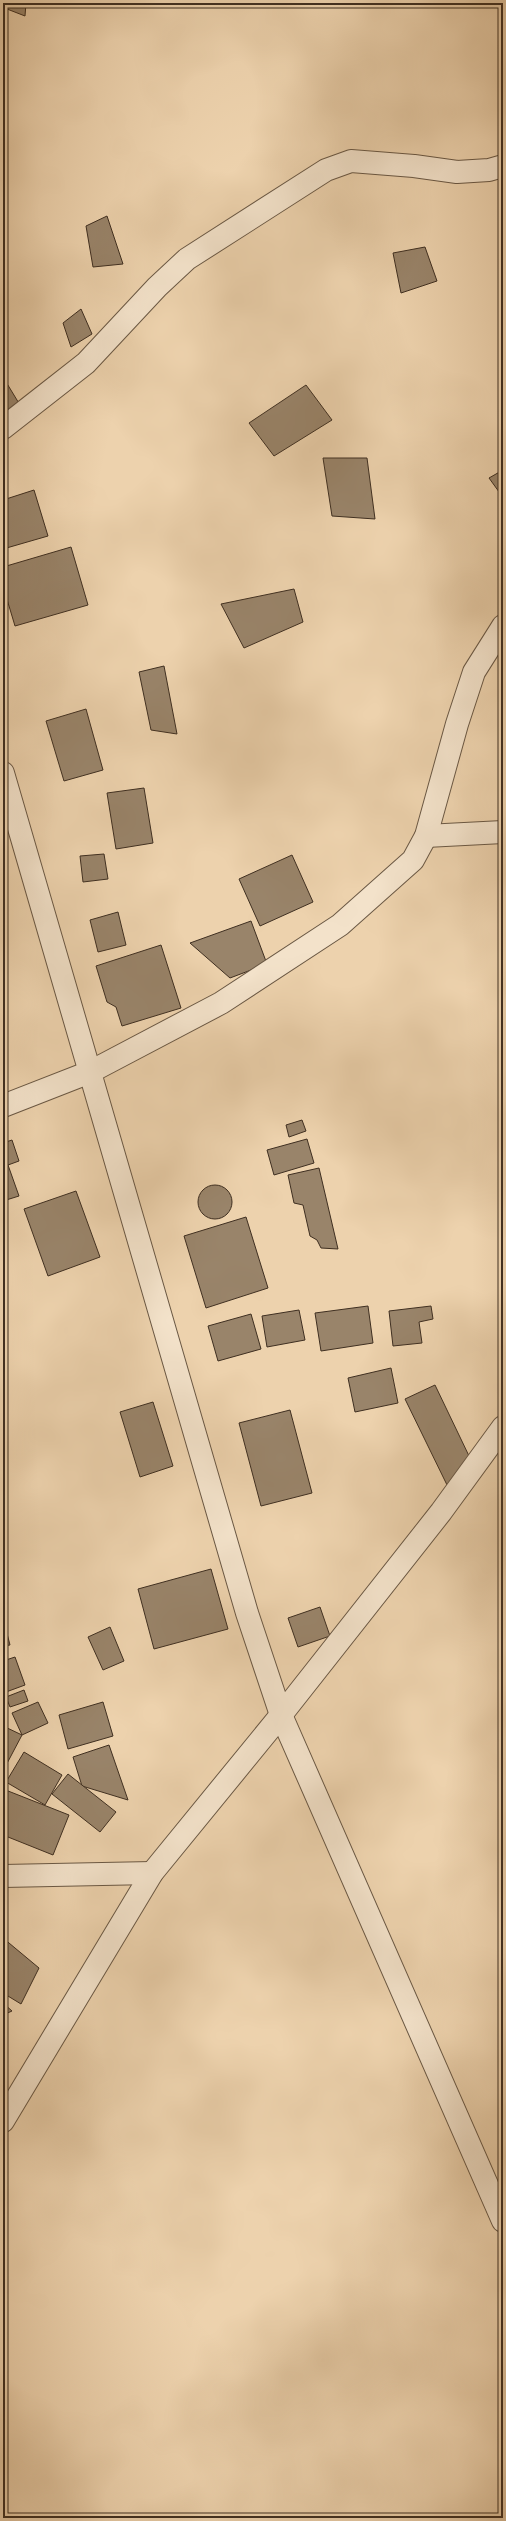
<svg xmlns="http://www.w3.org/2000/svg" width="506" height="2521" font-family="Cardo,serif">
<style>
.building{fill:#99846a;stroke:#3f2f21}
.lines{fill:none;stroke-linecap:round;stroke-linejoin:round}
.minor-casing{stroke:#6a5844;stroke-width:24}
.minor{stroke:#f3e2ca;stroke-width:22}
</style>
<rect width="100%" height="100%" fill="#edd2ad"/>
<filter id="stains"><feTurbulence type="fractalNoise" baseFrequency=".005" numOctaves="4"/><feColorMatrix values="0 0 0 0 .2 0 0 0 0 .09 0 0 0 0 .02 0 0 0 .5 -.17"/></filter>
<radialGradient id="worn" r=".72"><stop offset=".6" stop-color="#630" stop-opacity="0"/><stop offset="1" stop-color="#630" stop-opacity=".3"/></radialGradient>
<g class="building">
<polygon points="8,3 26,3 25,16 7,9"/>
<polygon points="107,216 123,264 93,267 86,226"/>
<polygon points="425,247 437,281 401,293 393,253"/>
<polygon points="81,309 92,334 71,347 63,323"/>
<polygon points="3,377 20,405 3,415"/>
<polygon points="306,385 332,420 274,456 249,423"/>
<polygon points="323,458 367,458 375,519 332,516"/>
<polygon points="503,470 503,496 502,496 489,478"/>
<polygon points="34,490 48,536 3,549 3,500"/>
<polygon points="71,547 88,605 15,626 3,586 3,567"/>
<polygon points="294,589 303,622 244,648 221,604"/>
<polygon points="164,666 177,734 151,730 139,672"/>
<polygon points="86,709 103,770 64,781 46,721"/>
<polygon points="144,788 153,843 116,849 107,793"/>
<polygon points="104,854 108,879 83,882 80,856"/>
<polygon points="292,855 313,902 260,926 239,879"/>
<polygon points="118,912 126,945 98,952 90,920"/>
<polygon points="251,921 267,964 230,978 190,943"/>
<polygon points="161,945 181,1008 122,1026 116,1007 107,1002 96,966"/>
<polygon points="302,1120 306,1131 289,1137 286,1125"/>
<polygon points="307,1139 314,1163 274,1175 267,1150"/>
<polygon points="12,1140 19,1161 8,1165 19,1196 3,1201 3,1143"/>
<polygon points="319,1168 338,1249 321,1248 317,1240 310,1236 303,1205 294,1203 288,1175"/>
<circle cx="215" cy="1202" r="17"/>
<polygon points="76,1191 100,1257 48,1276 24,1209"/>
<polygon points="246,1217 268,1288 206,1308 184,1236"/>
<polygon points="368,1306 373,1343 321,1351 315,1313"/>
<polygon points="431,1306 433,1319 419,1322 422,1343 393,1346 389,1311"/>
<polygon points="299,1310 305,1340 267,1347 262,1316"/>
<polygon points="251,1314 261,1349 218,1361 208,1326"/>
<polygon points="391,1368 398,1403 355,1412 348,1378"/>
<polygon points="435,1385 470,1458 448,1487 405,1399"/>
<polygon points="153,1402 173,1466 140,1477 120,1412"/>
<polygon points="290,1410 312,1493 261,1506 239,1423"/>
<polygon points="211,1569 228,1629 154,1649 138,1589"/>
<polygon points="320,1607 330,1636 298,1647 288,1618"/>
<polygon points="3,1618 10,1645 3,1646"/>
<polygon points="110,1627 124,1661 103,1670 88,1637"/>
<polygon points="15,1657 25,1685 6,1692 3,1683 3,1661"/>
<polygon points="24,1690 28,1701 10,1707 6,1697"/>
<polygon points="38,1702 48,1723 22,1735 12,1713"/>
<polygon points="103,1702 113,1736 68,1749 59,1715"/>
<polygon points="3,1726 22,1735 3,1771"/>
<polygon points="109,1745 128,1800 82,1786 73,1757"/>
<polygon points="24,1752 62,1775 45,1805 6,1782"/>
<polygon points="68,1774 116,1812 100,1832 52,1794"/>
<polygon points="3,1789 69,1815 53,1855 3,1835"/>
<polygon points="3,1938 39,1968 21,2004 3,1993"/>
<polygon points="3,2003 12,2011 3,2015"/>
</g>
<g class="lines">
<defs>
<g id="minor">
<polyline points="3,428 86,363 157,287 187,259 326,170 351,161 414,166 457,172 489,170 503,166"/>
<polyline points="3,773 247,1613 281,1715 503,2221"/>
<polyline points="426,836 503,832"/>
<polyline points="3,1106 90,1072 221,1003 340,925 413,860 426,836 457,724 474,672 503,626"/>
<polyline points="3,1876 152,1873"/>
<polyline points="3,2121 152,1873 281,1715 441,1512 503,1427"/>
</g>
</defs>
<use href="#minor" class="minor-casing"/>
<use href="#minor" class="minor"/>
</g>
<rect width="506" height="2521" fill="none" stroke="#edd2ad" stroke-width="16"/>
<rect x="4" y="4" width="498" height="2513" fill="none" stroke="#3f2f21" stroke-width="2"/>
<rect x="8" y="8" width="490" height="2505" fill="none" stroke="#3f2f21"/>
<rect width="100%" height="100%" filter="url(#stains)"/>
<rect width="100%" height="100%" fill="url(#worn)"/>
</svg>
